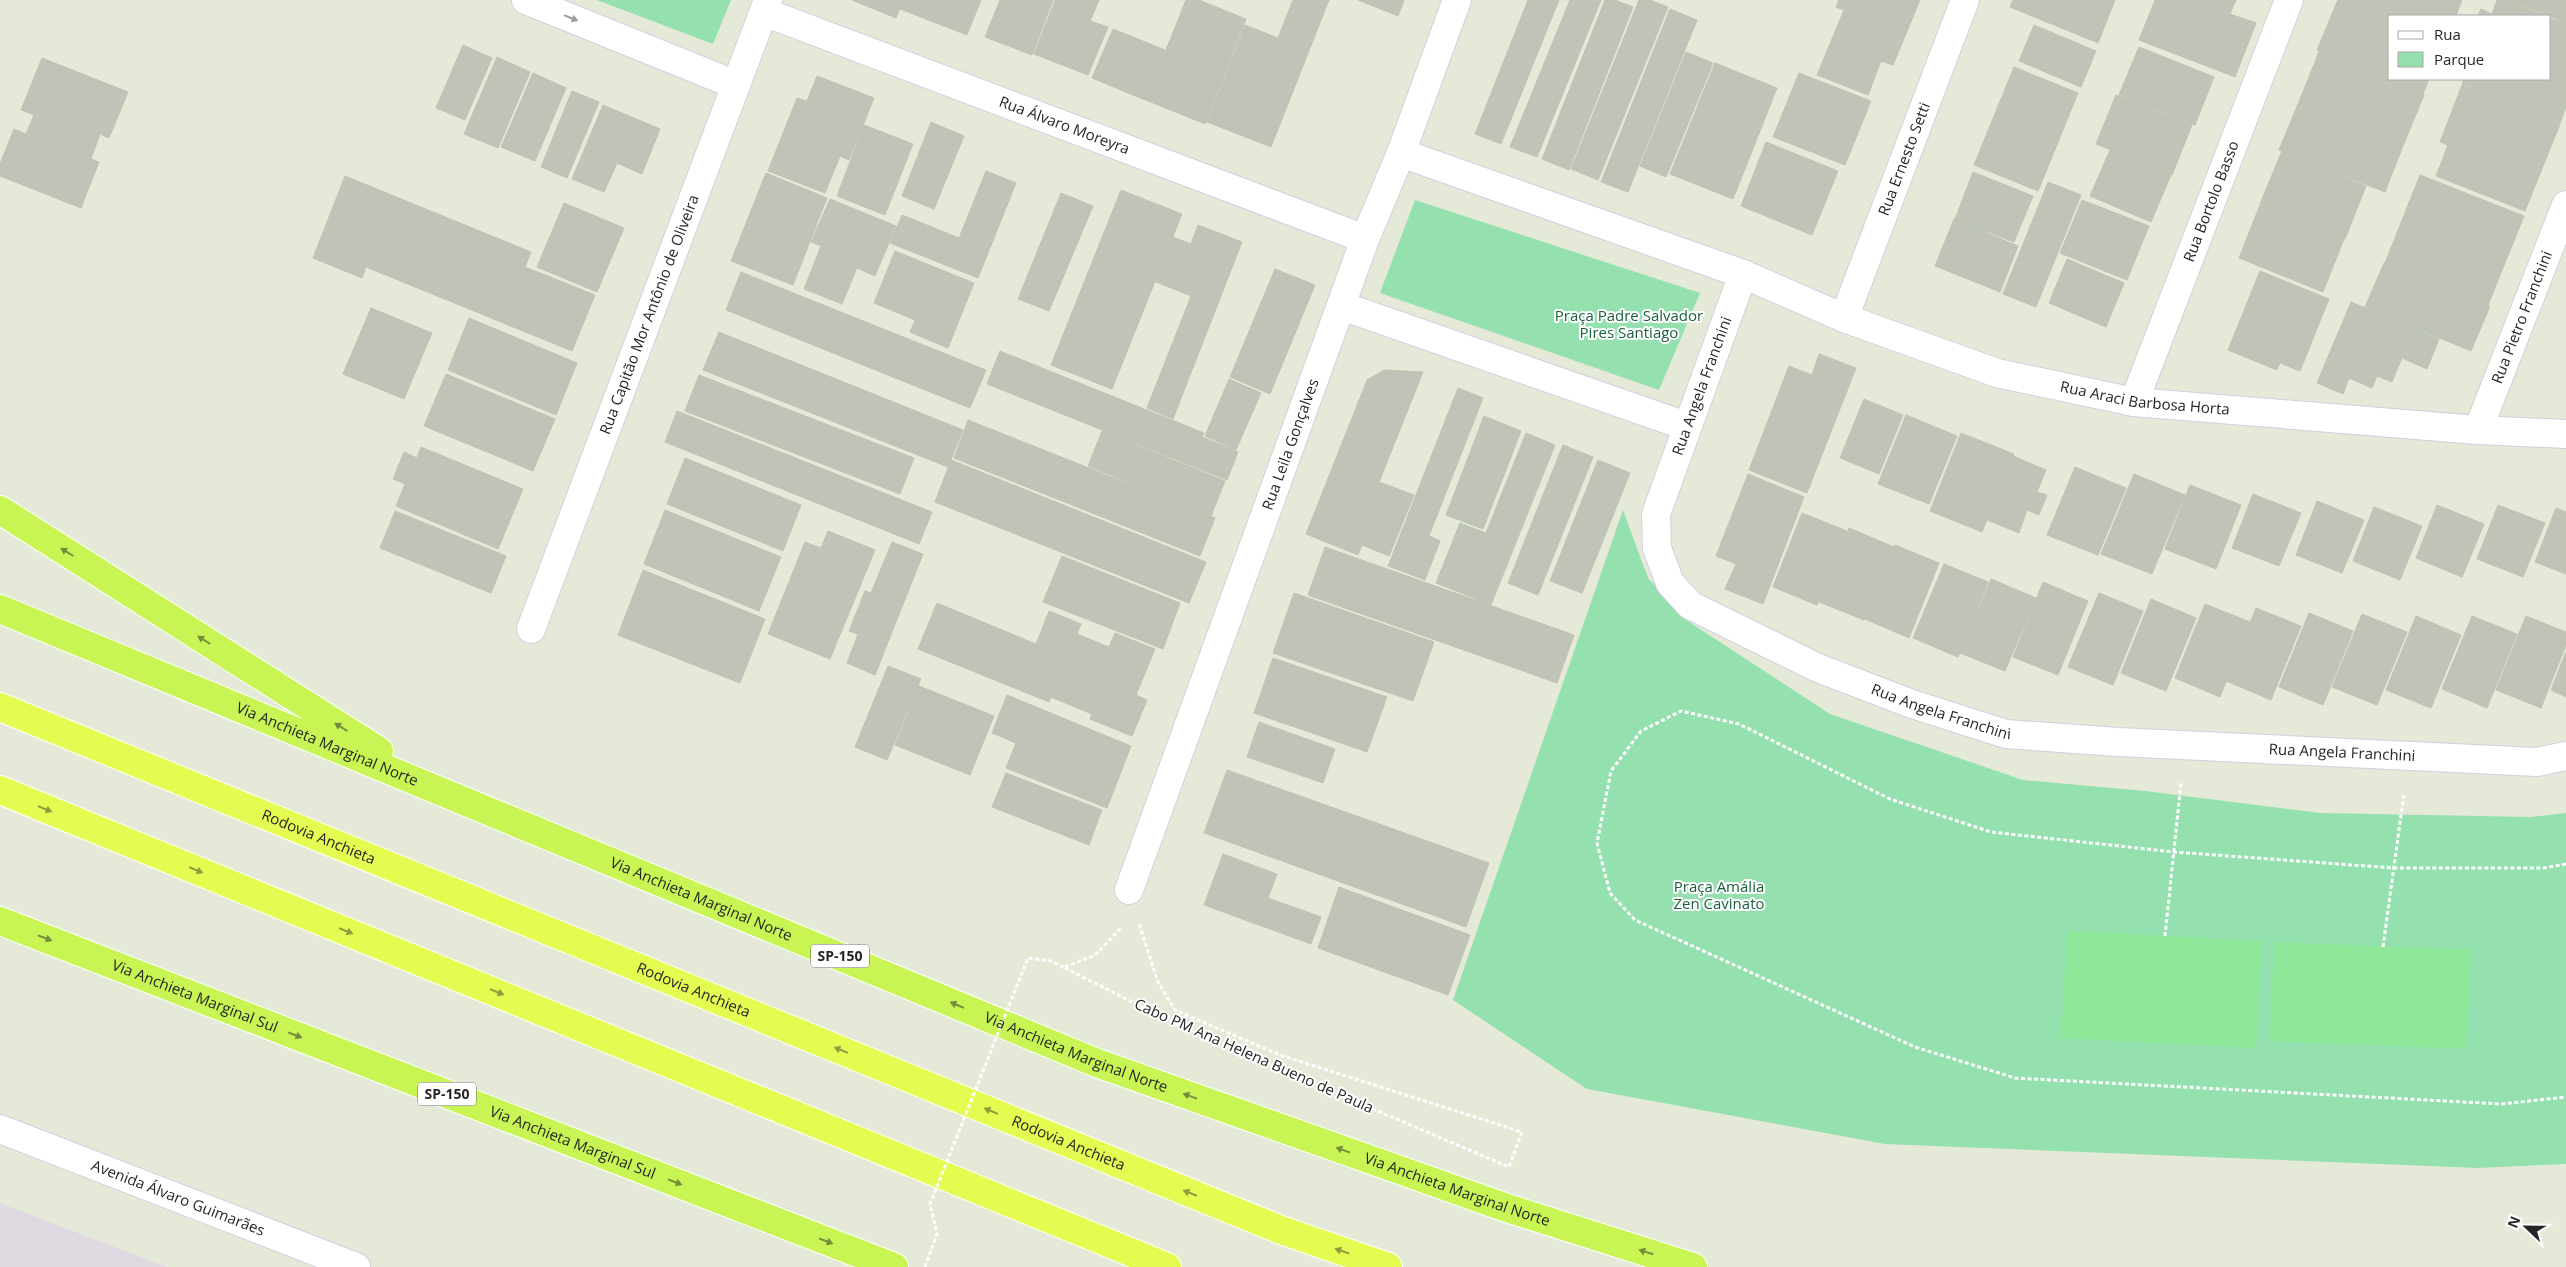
<svg xmlns="http://www.w3.org/2000/svg" width="2566" height="1267" font-family="'Open Sans',sans-serif">
<style>
.industrial{fill:#e1d9e1}
.green{fill:#94e0af}
.pitch{fill:#8fe89a}
.building{fill:#c0c4b8;stroke:#bec4b2}
.lines{fill:none;stroke-linecap:round;stroke-linejoin:round}
.minor-casing{stroke:#d6cde0;stroke-width:30}
.tertiary-casing{stroke:#d6cde0;stroke-width:30}
.trunk-casing{stroke:#fff;stroke-width:30}
.motorway-casing{stroke:#fff;stroke-width:30}
.path{stroke:#fff;stroke-width:3;stroke-dasharray:4 2.5;stroke-linecap:butt}
.minor{stroke:#fff;stroke-width:28}
.tertiary{stroke:#fff;stroke-width:28}
.trunk{stroke:#c8f454;stroke-width:28}
.motorway{stroke:#e6fb51;stroke-width:28}
.path-bridge{stroke:#fff;stroke-width:3;stroke-dasharray:4 2.5;stroke-linecap:butt}
.oneway{fill:#9d9d9d}
.oneway2{fill:#778d3d}
.oneway3{fill:#909b3e}
.labels{text-anchor:middle;stroke-width:4;stroke-linejoin:round;paint-order:stroke}
.shield{fill:#fff;stroke:#676767;stroke-width:1}
.shield-label{font-size:14px;font-weight:bold;fill:#262626}
.street-label{font-size:15px;fill:#262626;stroke:#fff}
.park-label{font-size:15px;fill:#1a603c;stroke:#fff}
</style>
<rect width="100%" height="100%" fill="#e5e9d8"/>
<polygon class="industrial" points="0,1203 5,1205 167,1267 0,1267"/>
<g class="green">
<polygon points="597,0 731,0 713,44"/>
<polygon points="1415,200 1700,293 1659,390 1380,293"/>
<polygon points="1623,510 1648,578 1683,618 1830,714 2023,780 2145,791 2321,813 2531,817 2566,813 2566,1164 2479,1168 1885,1144 1587,1089 1453,1000"/>
</g>
<g class="pitch">
<polygon points="2067,931 2262,941 2256,1048 2061,1038"/>
<polygon points="2274,942 2471,950 2466,1049 2270,1041"/>
</g>
<g class="building">
<polygon points="852,0 903,0 896,18"/>
<polygon points="904,0 981,0 967,35 900,9"/>
<polygon points="1000,0 1053,0 1032,55 985,37"/>
<polygon points="1055,0 1099,0 1090,21 1108,27 1088,75 1034,54"/>
<polygon points="1186,0 1199,0 1246,19 1205,124 1146,100"/>
<polygon points="1293,0 1329,0 1271,147 1207,122 1245,25 1278,38"/>
<polygon points="1358,0 1404,0 1398,16"/>
<polygon points="1528,0 1559,0 1501,144 1475,134"/>
<polygon points="1570,0 1601,0 1537,157 1510,147"/>
<polygon points="1605,0 1615,0 1633,7 1569,170 1542,159"/>
<polygon points="1639,0 1650,0 1668,7 1598,180 1571,169"/>
<polygon points="1839,0 1920,0 1893,65 1881,61 1868,95 1817,75 1844,10 1836,7"/>
<polygon points="2013,0 2115,0 2098,43 2010,7"/>
<polygon points="2155,0 2236,0 2230,14 2256,23 2235,77 2139,40"/>
<polygon points="2338,0 2462,0 2456,16 2390,16 2390,24 2337,2"/>
<polygon points="2497,0 2505,0 2546,16 2478,16 2481,9 2492,14"/>
<polygon points="2507,0 2566,0 2566,24 2550,16"/>
<polygon points="2337,2 2390,24 2390,79 2429,79 2423,94 2317,50"/>
<polygon points="1670,9 1697,20 1628,192 1601,182"/>
<polygon points="2550,18 2566,24 2566,107 2560,123 2462,84 2464,79 2550,79"/>
<polygon points="2034,25 2096,51 2081,87 2019,61"/>
<polygon points="1113,29 1165,50 1145,100 1092,78"/>
<polygon points="463,45 492,58 465,120 436,108"/>
<polygon points="2139,47 2214,77 2195,125 2119,95"/>
<polygon points="1686,52 1713,63 1666,177 1640,166"/>
<polygon points="2319,52 2424,95 2403,146 2298,104"/>
<polygon points="497,57 530,72 498,148 464,134"/>
<polygon points="42,58 128,92 109,138 100,134 91,159 99,162 81,208 0,176 0,164 14,129 26,134 34,115 21,110"/>
<polygon points="1715,63 1777,88 1733,199 1670,174"/>
<polygon points="2014,67 2078,93 2038,191 1974,165"/>
<polygon points="533,73 566,88 535,161 501,147"/>
<polygon points="1799,73 1871,101 1845,165 1773,137"/>
<polygon points="817,76 874,98 849,160 840,156 825,193 768,171 797,98 807,101"/>
<polygon points="2462,85 2560,124 2525,211 2436,176 2448,145 2440,142"/>
<polygon points="572,91 599,102 567,178 541,167"/>
<polygon points="2116,95 2192,125 2172,175 2096,144"/>
<polygon points="2298,104 2403,146 2385,192 2279,150"/>
<polygon points="603,105 660,129 642,174 617,163 604,192 572,179"/>
<polygon points="931,122 964,136 934,209 902,196"/>
<polygon points="864,125 913,144 885,215 837,196"/>
<polygon points="1766,142 1838,171 1812,235 1741,206"/>
<polygon points="2110,150 2171,175 2151,222 2090,196"/>
<polygon points="2282,151 2366,186 2345,239 2260,204"/>
<polygon points="986,171 1016,183 978,278 890,243 902,215 959,238"/>
<polygon points="1973,172 2033,196 2014,242 1955,219"/>
<polygon points="766,173 827,198 793,285 731,261"/>
<polygon points="2420,175 2524,216 2488,305 2385,263"/>
<polygon points="345,176 531,252 525,267 595,295 572,351 366,267 362,278 313,258"/>
<polygon points="2048,182 2081,195 2036,307 2003,294"/>
<polygon points="1121,190 1182,214 1112,389 1051,365"/>
<polygon points="1061,193 1093,206 1049,311 1018,299"/>
<polygon points="830,199 896,226 875,276 857,268 842,304 804,289 821,246 811,242"/>
<polygon points="2082,200 2149,226 2127,280 2060,253"/>
<polygon points="564,203 624,228 597,292 537,267"/>
<polygon points="2260,205 2344,239 2323,292 2239,258"/>
<polygon points="1954,219 2018,246 2000,292 1935,266"/>
<polygon points="1198,225 1242,242 1173,419 1147,408 1191,296 1156,282 1173,237 1191,244"/>
<polygon points="895,251 974,283 948,348 910,332 915,320 874,303"/>
<polygon points="2067,259 2124,283 2106,327 2049,303"/>
<polygon points="2384,263 2490,306 2471,351 2365,307"/>
<polygon points="1275,269 1315,285 1270,394 1230,377"/>
<polygon points="2260,271 2329,299 2300,371 2280,363 2277,370 2228,350"/>
<polygon points="741,272 986,370 970,408 726,310"/>
<polygon points="2351,302 2439,339 2427,369 2402,358 2392,382 2377,376 2372,388 2349,378 2343,394 2317,383"/>
<polygon points="371,308 432,333 404,399 343,374"/>
<polygon points="469,318 577,363 556,415 448,370"/>
<polygon points="719,332 963,430 948,467 703,370"/>
<polygon points="1000,351 1204,433 1202,437 1238,452 1227,480 987,384"/>
<polygon points="1819,354 1856,368 1807,493 1749,470 1789,366 1812,375"/>
<polygon points="1384,370 1423,372 1379,482 1414,495 1389,556 1362,545 1358,555 1306,534 1367,380"/>
<polygon points="446,374 555,419 533,471 424,426"/>
<polygon points="699,375 914,458 900,494 685,411"/>
<polygon points="1229,379 1261,393 1236,450 1205,436"/>
<polygon points="1458,388 1483,398 1429,536 1440,541 1425,580 1388,566"/>
<polygon points="1864,399 1903,415 1879,474 1840,458"/>
<polygon points="677,411 932,512 919,544 665,442"/>
<polygon points="1906,415 1957,436 1929,504 1878,484"/>
<polygon points="1484,416 1521,431 1483,529 1446,515"/>
<polygon points="968,420 1215,518 1200,556 954,458"/>
<polygon points="1102,431 1225,481 1211,516 1088,466"/>
<polygon points="1526,433 1555,445 1491,605 1436,583 1460,523 1486,533"/>
<polygon points="1961,433 2014,454 1982,532 1930,511"/>
<polygon points="1563,445 1593,457 1538,595 1508,583"/>
<polygon points="421,447 523,489 498,549 396,506 405,484 393,479 404,452 417,458"/>
<polygon points="2013,456 2046,470 2037,492 2047,495 2039,515 2027,510 2019,533 1987,520"/>
<polygon points="685,458 801,505 783,551 667,504"/>
<polygon points="951,460 1206,562 1189,603 935,502"/>
<polygon points="1598,460 1630,473 1582,593 1550,581"/>
<polygon points="2075,467 2126,488 2098,555 2047,535"/>
<polygon points="1748,474 1804,497 1763,604 1725,589 1736,564 1716,556"/>
<polygon points="2134,474 2185,495 2152,574 2101,554"/>
<polygon points="2190,485 2241,505 2216,569 2165,549"/>
<polygon points="2253,494 2301,513 2279,566 2232,548"/>
<polygon points="2317,501 2364,520 2342,573 2296,555"/>
<polygon points="2437,505 2484,524 2462,577 2416,558"/>
<polygon points="2498,505 2545,523 2523,577 2477,559"/>
<polygon points="2374,507 2422,526 2400,580 2353,561"/>
<polygon points="2556,508 2566,512 2566,574 2535,562"/>
<polygon points="665,510 781,557 759,611 644,564"/>
<polygon points="395,511 506,556 491,593 380,548"/>
<polygon points="1802,513 1847,531 1817,605 1773,587"/>
<polygon points="1849,528 1894,547 1864,620 1819,602"/>
<polygon points="828,531 875,550 830,659 768,634 805,542 821,548"/>
<polygon points="892,542 923,554 875,675 847,663 858,634 849,631 865,591 871,593"/>
<polygon points="1895,545 1939,563 1909,638 1865,619"/>
<polygon points="1325,547 1574,635 1557,683 1308,595"/>
<polygon points="1062,556 1180,603 1163,649 1043,602"/>
<polygon points="1944,564 1988,582 1958,657 1913,638"/>
<polygon points="643,570 765,619 740,683 618,635"/>
<polygon points="1991,579 2036,598 2005,671 1960,653"/>
<polygon points="2043,582 2088,601 2058,675 2013,657"/>
<polygon points="1294,593 1434,642 1413,701 1273,653"/>
<polygon points="2099,593 2143,611 2113,685 2068,667"/>
<polygon points="2151,599 2196,618 2166,691 2121,673"/>
<polygon points="937,603 1036,644 1049,611 1081,624 1077,634 1109,647 1115,633 1155,649 1136,695 1147,700 1132,736 1090,719 1092,714 1051,697 1049,702 918,649"/>
<polygon points="2205,604 2250,622 2220,697 2175,678"/>
<polygon points="2256,608 2301,626 2271,700 2226,681"/>
<polygon points="2309,613 2353,631 2323,705 2279,687"/>
<polygon points="2362,614 2407,632 2377,705 2332,687"/>
<polygon points="2416,616 2461,635 2431,708 2386,690"/>
<polygon points="2472,616 2517,634 2487,708 2442,689"/>
<polygon points="2526,616 2566,632 2566,645 2541,708 2496,690"/>
<polygon points="2566,652 2566,697 2551,690"/>
<polygon points="1273,658 1387,697 1367,752 1254,713"/>
<polygon points="888,666 921,679 887,760 855,747"/>
<polygon points="919,686 994,716 970,775 895,745"/>
<polygon points="1007,695 1131,746 1107,808 1006,768 1016,743 992,733"/>
<polygon points="1259,722 1335,749 1323,783 1247,757"/>
<polygon points="1227,770 1489,863 1466,927 1204,833"/>
<polygon points="1006,773 1102,810 1089,845 992,807"/>
<polygon points="1223,854 1277,874 1268,898 1321,917 1311,944 1204,905"/>
<polygon points="1339,887 1470,935 1448,995 1318,948"/>
</g>
<g class="lines">
<defs>
<g id="minor">
<polyline points="526,0 736,85"/>
<path id="s1" d="M 764,12 L 1365,239"/>
<path id="s2" d="M 1401,153 L 1743,274 L 1844,318 L 1997,373 L 2134,402 L 2478,430 L 2566,434"/>
<path id="s3" d="M 1743,274 L 1656,514 L 1657,548 L 1670,583 L 1690,605 L 1818,668 L 1912,704 L 2006,734 L 2118,742 L 2537,762 L 2566,756"/>
<polyline points="1342,306 1686,426"/>
<path id="s4" d="M 1844,318 L 1965,0"/>
<path id="s5" d="M 2134,402 L 2289,0"/>
<path id="s6" d="M 2478,430 L 2566,205"/>
<path id="s7" d="M 531,629 L 768,0"/>
<path id="s8" d="M 1129,890 L 1365,239 L 1401,153 L 1457,0"/>
</g>
<g id="tertiary">
<path id="s9" d="M 0,1129 L 356,1267"/>
</g>
<g id="trunk">
<polyline points="0,510 379,751"/>
<path id="s10" d="M 0,609 L 1097,1063 L 1507,1208 L 1693,1267"/>
<path id="s11" d="M 0,921 L 894,1267"/>
</g>
<g id="motorway">
<path id="s12" d="M 0,707 L 1281,1230 L 1388,1267"/>
<polyline points="0,790 1167,1267"/>
</g>
</defs>
<use href="#minor" class="minor-casing"/>
<use href="#tertiary" class="tertiary-casing"/>
<use href="#trunk" class="trunk-casing"/>
<use href="#motorway" class="motorway-casing"/>
<g class="path">
<polyline points="2566,864 2544,868 2394,868 2174,852 1991,832 1890,799 1739,724 1681,711 1641,731 1611,771 1597,843 1610,893 1635,920 1915,1047 2015,1078 2501,1104 2566,1097"/>
<polyline points="2165,936 2181,783"/>
<polyline points="2383,947 2404,793"/>
<polyline points="1065,967 1095,955 1122,927"/>
<polyline points="1065,968 1190,1031 1509,1167 1522,1132 1280,1055 1175,1010 1158,982 1139,924"/>
</g>
<use href="#minor" class="minor"/>
<use href="#tertiary" class="tertiary"/>
<use href="#trunk" class="trunk"/>
<use href="#motorway" class="motorway"/>
<polyline class="path-bridge" points="925,1267 937,1234 930,1204 1028,958 1051,961 1065,968"/>
</g>
<defs><path id="oneway-solid" d="M-6-.8H1V-3.2L6.5 0L1 3.2V.8H-6Z" transform="scale(1.25)"/></defs>
<use class="oneway" href="#oneway-solid" transform="translate(571 18) rotate(22)"/>
<g class="oneway2">
<use href="#oneway-solid" transform="translate(67 552) rotate(-148)"/>
<use href="#oneway-solid" transform="translate(204 640) rotate(-148)"/>
<use href="#oneway-solid" transform="translate(341 727) rotate(-148)"/>
<use href="#oneway-solid" transform="translate(45 938) rotate(21)"/>
<use href="#oneway-solid" transform="translate(957 1005) rotate(-157)"/>
<use href="#oneway-solid" transform="translate(295 1035) rotate(21)"/>
<use href="#oneway-solid" transform="translate(1190 1096) rotate(-160)"/>
<use href="#oneway-solid" transform="translate(1343 1150) rotate(-160)"/>
<use href="#oneway-solid" transform="translate(675 1182) rotate(21)"/>
<use href="#oneway-solid" transform="translate(826 1241) rotate(21)"/>
<use href="#oneway-solid" transform="translate(1646 1252) rotate(-162)"/>
</g>
<g class="oneway3">
<use href="#oneway-solid" transform="translate(45 809) rotate(22)"/>
<use href="#oneway-solid" transform="translate(196 870) rotate(22)"/>
<use href="#oneway-solid" transform="translate(346 931) rotate(22)"/>
<use href="#oneway-solid" transform="translate(497 992) rotate(22)"/>
<use href="#oneway-solid" transform="translate(841 1050) rotate(-158)"/>
<use href="#oneway-solid" transform="translate(991 1111) rotate(-158)"/>
<use href="#oneway-solid" transform="translate(1190 1193) rotate(-158)"/>
<use href="#oneway-solid" transform="translate(1342 1251) rotate(-161)"/>
</g>
<g class="labels">
<g class="shield">
<rect x="811" y="944.5" width="58" height="23" rx="4"/>
<rect x="418" y="1082.5" width="58" height="23" rx="4"/>
</g>
<g class="shield-label">
<text x="840" y="961">SP-150</text>
<text x="447" y="1099">SP-150</text>
</g>
<g class="street-label">
<text dy="5" stroke="none"><textPath href="#s1" startOffset="321">Rua Álvaro Moreyra</textPath></text>
<text dy="5" stroke="none"><textPath href="#s4" startOffset="170">Rua Ernesto Setti</textPath></text>
<text dy="5" stroke="none"><textPath href="#s5" startOffset="215">Rua Bortolo Basso</textPath></text>
<text dy="5" stroke="none"><textPath href="#s7" startOffset="336">Rua Capitão Mor Antônio de Oliveira</textPath></text>
<text dy="5" stroke="none"><textPath href="#s6" startOffset="121">Rua Pietro Franchini</textPath></text>
<text transform="translate(1702 386) rotate(-70)" y="5">Rua Angela Franchini</text>
<text dy="5" stroke="none"><textPath href="#s2" startOffset="786">Rua Araci Barbosa Horta</textPath></text>
<text dy="5" stroke="none"><textPath href="#s8" startOffset="474">Rua Leila Gonçalves</textPath></text>
<text dy="5" stroke="none"><textPath href="#s3" startOffset="630">Rua Angela Franchini</textPath></text>
<text dy="5" stroke="none"><textPath href="#s10" startOffset="354">Via Anchieta Marginal Norte</textPath></text>
<text dy="5" stroke="none"><textPath href="#s3" startOffset="1035">Rua Angela Franchini</textPath></text>
<text dy="5" stroke="none"><textPath href="#s12" startOffset="344">Rodovia Anchieta</textPath></text>
<text dy="5" stroke="none"><textPath href="#s10" startOffset="759">Via Anchieta Marginal Norte</textPath></text>
<text dy="5" stroke="none"><textPath href="#s12" startOffset="749">Rodovia Anchieta</textPath></text>
<text dy="5" stroke="none"><textPath href="#s11" startOffset="209">Via Anchieta Marginal Sul</textPath></text>
<text dy="5" stroke="none"><textPath href="#s10" startOffset="1164">Via Anchieta Marginal Norte</textPath></text>
<text transform="translate(1254 1056) rotate(24)" y="5">Cabo PM Ana Helena Bueno de Paula</text>
<text dy="5" stroke="none"><textPath href="#s11" startOffset="614">Via Anchieta Marginal Sul</textPath></text>
<text dy="5" stroke="none"><textPath href="#s12" startOffset="1154">Rodovia Anchieta</textPath></text>
<text dy="5" stroke="none"><textPath href="#s10" startOffset="1569">Via Anchieta Marginal Norte</textPath></text>
<text dy="5" stroke="none"><textPath href="#s9" startOffset="191">Avenida Álvaro Guimarães</textPath></text>
</g>
<g class="park-label">
<text x="1629" y="321">Praça Padre Salvador<tspan x="1629" dy="17">Pires Santiago</tspan></text>
<text x="1719" y="892">Praça Amália<tspan x="1719" dy="17">Zen Cavinato</tspan></text>
</g>
</g>
<rect x="2388" y="15" width="162" height="65" fill="#ffffff" stroke="#a8a8a8"/>
<rect x="2398" y="31" width="25" height="8" fill="#ffffff" stroke="#a8a8a8"/>
<text x="2434" y="40" font-size="15" fill="#262626">Rua</text>
<rect x="2398" y="52" width="25" height="15" fill="#94e0af" stroke="#a8a8a8"/>
<text x="2434" y="65" font-size="15" fill="#262626">Parque</text>
<g transform="translate(2526 1227) rotate(292)" stroke="#ffffff" stroke-width="4" paint-order="stroke">
<path d="M0-4L9 19L0 12L-9 19Z" fill="#262626"/>
<text y="-8" font-size="14" font-weight="bold" text-anchor="middle" fill="#262626">N</text>
</g>
</svg>
